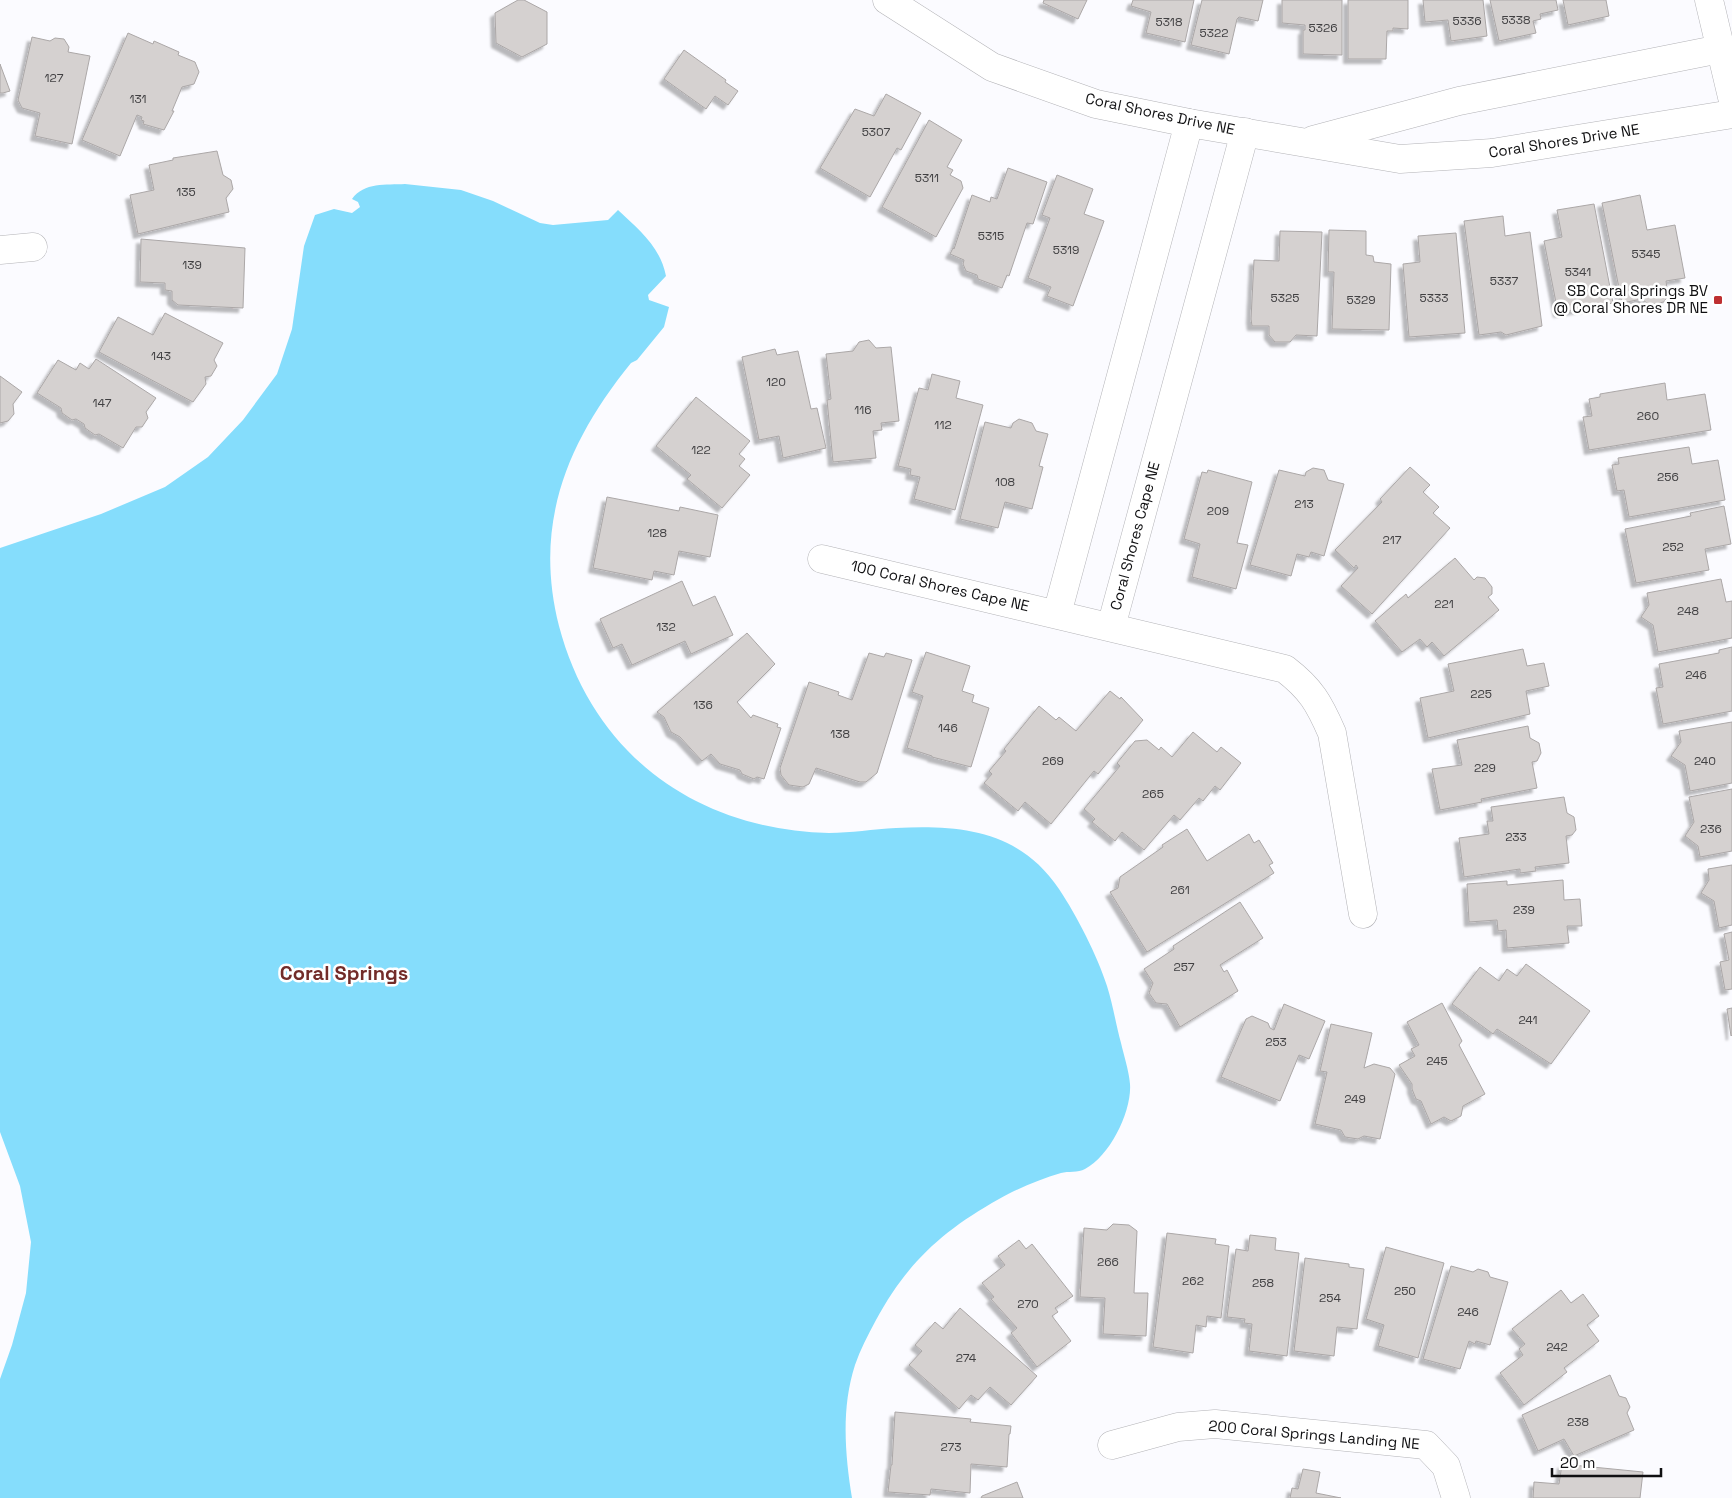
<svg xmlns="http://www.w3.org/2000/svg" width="1732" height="1498" font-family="'Space Grotesk',sans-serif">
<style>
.water{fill:#85ddfc}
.building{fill:#d5d1d0;stroke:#aba7a7;filter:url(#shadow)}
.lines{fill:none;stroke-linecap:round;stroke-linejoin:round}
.minor-casing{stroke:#b3b3b7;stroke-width:29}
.minor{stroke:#fff;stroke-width:28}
.poi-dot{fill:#be2f31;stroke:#fff;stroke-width:2}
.labels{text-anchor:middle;stroke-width:5;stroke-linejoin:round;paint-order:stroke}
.number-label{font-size:12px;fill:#414042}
.street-label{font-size:15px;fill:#101012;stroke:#fff}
.poi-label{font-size:15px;fill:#101012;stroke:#fff;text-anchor:end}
.district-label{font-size:20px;font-weight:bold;fill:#722c29;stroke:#fff}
</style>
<defs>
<filter id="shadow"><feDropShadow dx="-4.5" dy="4.5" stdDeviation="1" flood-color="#0004"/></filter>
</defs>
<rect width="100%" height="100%" fill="#fbfbff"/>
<path class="water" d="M 405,184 L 461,190 L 493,201 L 540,223 L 553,225 L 608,220 L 618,210 C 639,230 660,246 666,276 L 648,295 L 649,300 L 669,307 L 664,327 L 637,360 L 631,363 C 567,442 533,524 559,626 C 593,755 697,830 829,833 C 851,833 873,829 896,828 C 961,825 1019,830 1059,889 C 1077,916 1097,955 1107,986 C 1113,1005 1116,1025 1121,1043 C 1124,1056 1129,1071 1130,1084 C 1132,1111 1110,1156 1085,1169 C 1078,1173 1068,1171 1061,1173 C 1040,1179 1017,1189 999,1199 C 942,1231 907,1263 876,1320 C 868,1335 860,1350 855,1365 C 841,1408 845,1455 852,1498 L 0,1498 L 0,1379 L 12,1345 L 26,1293 L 31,1242 L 20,1186 L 0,1132 L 0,548 L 101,514 L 165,487 L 208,457 L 243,420 L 277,374 L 292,329 L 304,246 L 315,215 L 334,209 L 352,213 L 360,207 L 358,202 L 352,199 C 364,182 386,185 405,184 Z"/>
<g class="building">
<polygon points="518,0 524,0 547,12 547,44 522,57 496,43 495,13"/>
<polygon points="1044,0 1087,0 1078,19 1043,3"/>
<polygon points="1133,0 1194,0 1185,42 1146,33 1151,12 1131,6"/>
<polygon points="1202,0 1263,0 1258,21 1239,17 1237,19 1229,54 1191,45"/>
<polygon points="1282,0 1342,0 1342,55 1303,54 1303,30 1305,30 1305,25 1282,23"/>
<polygon points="1348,0 1408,0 1408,29 1393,28 1393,31 1387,31 1386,59 1348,59"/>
<polygon points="1423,0 1483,0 1487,36 1451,41 1448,20 1425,22"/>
<polygon points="1490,0 1556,0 1558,10 1540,14 1541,19 1533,21 1536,33 1499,41"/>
<polygon points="1563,0 1606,0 1609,16 1568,25"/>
<polygon points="128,33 153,44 154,41 179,52 178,55 195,62 199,72 194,84 182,87 172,111 174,111 164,130 143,124 144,121 141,120 142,117 137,115 120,156 82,140"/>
<polygon points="32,37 50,41 55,38 64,39 69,47 68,52 90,56 72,144 35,136 40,113 22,108 18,100"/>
<polygon points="684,50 726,80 725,82 738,91 728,105 715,96 706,109 664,79"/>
<polygon points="0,64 10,91 3,93 0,93"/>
<polygon points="886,94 921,113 901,150 897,148 870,197 820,168 855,109 874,116"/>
<polygon points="929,120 962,140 947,167 953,170 950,175 961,181 963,188 936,237 882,207"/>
<polygon points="217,151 223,175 231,180 233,189 226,198 229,212 138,234 130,195 154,190 149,165 173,160 173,158"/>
<polygon points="1008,168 1047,182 1033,224 1027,223 1009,276 1007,275 1002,288 978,279 977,275 966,271 963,264 964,260 950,254 953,248 954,249 972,195 990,202 991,197 997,199"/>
<polygon points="1057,175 1093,189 1084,214 1104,221 1073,306 1047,296 1051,287 1028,278 1050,218 1042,215"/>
<polygon points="1640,195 1647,230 1675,225 1685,278 1666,281 1668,295 1664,302 1649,305 1642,299 1622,303 1602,203"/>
<polygon points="1594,204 1613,303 1558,313 1544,241 1562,237 1557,210"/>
<polygon points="1503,216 1505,236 1530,232 1542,326 1506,335 1501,332 1479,335 1464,221"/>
<polygon points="1329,230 1366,231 1366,255 1373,256 1374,262 1391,264 1389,330 1332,329 1334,272 1328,272"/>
<polygon points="1280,231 1322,232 1317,336 1296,335 1290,342 1275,342 1269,335 1269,326 1252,326 1251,319 1254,260 1279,261"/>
<polygon points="1456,233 1465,333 1409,337 1403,264 1420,262 1418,236"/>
<polygon points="141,239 245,248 243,308 178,305 172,300 172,291 165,290 165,283 140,282"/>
<polygon points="165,313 223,343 214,360 217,366 211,376 205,377 206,384 193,402 99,352 118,317 153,335"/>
<polygon points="869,340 876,348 891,347 899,421 881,423 882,430 873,431 876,458 833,462 827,400 831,399 826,354 853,351 859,342"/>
<polygon points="775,349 777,355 798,351 811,409 817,408 826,448 783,458 779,436 759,440 742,357"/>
<polygon points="96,359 156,398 146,412 148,418 142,427 136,427 123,448 99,434 95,435 85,428 84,424 76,419 72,420 62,413 61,408 37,393 58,360 76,370 80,363 89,369"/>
<polygon points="932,374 960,381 956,398 983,405 955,510 914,499 920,477 910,475 911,469 898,466 919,388 928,390"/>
<polygon points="0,376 22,392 13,404 14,414 8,421 0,423"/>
<polygon points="1665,383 1667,400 1705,394 1711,430 1589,450 1583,417 1592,416 1589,399 1600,397 1600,394"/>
<polygon points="696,397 750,441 739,454 745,459 739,466 750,475 722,508 687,479 691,475 656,446"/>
<polygon points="1019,419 1032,423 1036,431 1048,434 1039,466 1043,467 1032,509 1005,502 998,528 960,519 985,422 1011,428 1013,423"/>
<polygon points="1689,447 1692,464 1718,460 1725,500 1629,517 1624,490 1617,491 1612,465 1619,464 1618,458"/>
<polygon points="1410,467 1430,485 1423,492 1439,507 1433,513 1450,528 1372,614 1341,586 1358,568 1356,565 1354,568 1335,550 1382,502 1380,499"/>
<polygon points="1313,468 1324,470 1328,480 1344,484 1324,556 1311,552 1309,557 1297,554 1291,576 1250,565 1279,470 1305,476 1306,472"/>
<polygon points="1208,470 1252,482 1237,543 1248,545 1236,589 1192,577 1200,544 1184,539 1202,472 1207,473"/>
<polygon points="607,497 679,511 680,507 718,515 710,557 679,551 674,575 654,571 652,580 593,568"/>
<polygon points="1724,506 1731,544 1705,549 1709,570 1636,583 1625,529 1691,516 1690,513"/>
<polygon points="1455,558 1474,580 1477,577 1485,578 1492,587 1492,594 1488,597 1499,610 1444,656 1432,642 1427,647 1420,639 1402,652 1375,621 1406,594 1408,598"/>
<polygon points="1721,579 1726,602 1732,601 1732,638 1658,652 1653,625 1641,617 1649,605 1647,593"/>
<polygon points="682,581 693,606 715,596 733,635 691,654 685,641 632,665 622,644 613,648 600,619"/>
<polygon points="747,633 775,664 737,702 751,718 753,715 778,724 777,727 781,728 764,779 757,777 754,779 742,774 740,770 720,764 711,754 702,761 680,737 671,732 664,717 657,712"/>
<polygon points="1732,647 1732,711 1663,724 1656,688 1663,687 1659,664 1719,653 1719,650"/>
<polygon points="1523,649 1527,666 1544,663 1549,686 1526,691 1530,714 1428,738 1420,698 1454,691 1448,664"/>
<polygon points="926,652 970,666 962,691 974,695 972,702 989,708 971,767 932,757 932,756 907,748 923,696 912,692"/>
<polygon points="869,653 884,657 886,653 912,660 877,773 866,782 860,782 816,768 809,784 803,787 789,785 781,775 780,768 809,682 839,692 838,695 852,700"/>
<polygon points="1110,691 1120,699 1121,697 1143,720 1098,774 1094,771 1051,824 1025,802 1018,811 984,783 992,774 989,771 1006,751 1004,749 1039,706 1056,720 1059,717 1076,731"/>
<polygon points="1732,722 1732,783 1690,791 1685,765 1671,756 1681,742 1679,731"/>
<polygon points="1528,726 1530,738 1539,743 1541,753 1537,761 1532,762 1537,788 1481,799 1482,802 1440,810 1432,769 1462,765 1457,740"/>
<polygon points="1193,732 1217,752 1221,747 1241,763 1220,790 1215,786 1203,801 1199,798 1180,820 1174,815 1144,850 1122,832 1115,841 1092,822 1095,819 1084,809 1120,766 1117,763 1135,741 1147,740 1159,750 1161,747 1172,757"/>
<polygon points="1732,789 1732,851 1700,857 1698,846 1685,836 1694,822 1689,797"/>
<polygon points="1564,797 1567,813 1574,817 1576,830 1572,835 1566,836 1569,863 1535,867 1536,871 1520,873 1520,869 1464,877 1459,838 1489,834 1487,821 1493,821 1491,807"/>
<polygon points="1187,829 1207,861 1249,834 1254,843 1259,840 1273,863 1269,865 1274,873 1147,952 1110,892 1118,888 1120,877 1163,847 1162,845"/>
<polygon points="1732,865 1732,925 1719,928 1714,901 1701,893 1709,880 1708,869"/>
<polygon points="1563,880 1564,900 1580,899 1582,926 1567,926 1569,943 1507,948 1506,930 1498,931 1497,920 1469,922 1467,884 1507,881 1507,885"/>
<polygon points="1240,902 1263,938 1220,965 1224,972 1227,970 1238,991 1180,1027 1167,1004 1156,1003 1149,993 1153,983 1144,969 1174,949 1173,946"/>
<polygon points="1732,932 1732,989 1725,990 1720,962 1729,960 1724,934"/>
<polygon points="1526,964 1590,1011 1551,1064 1497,1029 1493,1034 1452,1004 1480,967 1499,981 1507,969 1517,976"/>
<polygon points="1442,1003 1462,1041 1459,1045 1485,1094 1463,1106 1461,1116 1451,1121 1444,1117 1431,1124 1421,1101 1416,1099 1412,1089 1412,1084 1399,1065 1415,1056 1411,1049 1419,1045 1407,1022"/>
<polygon points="1284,1004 1325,1021 1309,1059 1299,1055 1280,1101 1221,1077 1246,1019 1252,1016 1268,1023 1270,1028 1274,1030"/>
<polygon points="1732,1008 1732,1035 1731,1036 1727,1009"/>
<polygon points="1331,1024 1372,1033 1364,1068 1374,1064 1390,1068 1395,1074 1380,1139 1364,1136 1358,1139 1345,1137 1341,1130 1315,1124 1327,1072 1320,1071"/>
<polygon points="1113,1224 1129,1225 1137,1231 1134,1293 1148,1293 1146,1336 1103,1334 1105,1298 1080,1297 1084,1228 1107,1230"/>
<polygon points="1167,1233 1216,1239 1215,1244 1229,1246 1221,1318 1207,1316 1206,1327 1196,1325 1193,1353 1153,1347"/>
<polygon points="1250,1235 1276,1238 1275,1250 1299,1253 1287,1356 1249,1351 1252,1324 1244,1323 1245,1319 1227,1317 1236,1249 1248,1251"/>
<polygon points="1019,1240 1026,1249 1032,1244 1073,1296 1055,1308 1058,1312 1052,1316 1071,1341 1037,1367 1011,1333 1017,1328 991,1299 994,1297 982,1283 1005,1265 998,1256"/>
<polygon points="1386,1247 1444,1263 1418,1358 1378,1346 1384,1325 1366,1319"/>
<polygon points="1305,1258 1349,1264 1349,1267 1364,1269 1357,1329 1337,1327 1334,1356 1294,1351"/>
<polygon points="1451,1266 1473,1272 1478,1269 1488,1272 1490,1277 1508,1282 1490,1345 1476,1341 1475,1344 1469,1341 1460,1369 1423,1359"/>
<polygon points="1561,1290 1571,1303 1583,1294 1599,1316 1587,1325 1599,1341 1564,1368 1567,1372 1524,1405 1500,1373 1523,1355 1519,1349 1525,1344 1512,1329"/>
<polygon points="960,1308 1037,1376 1011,1405 990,1387 978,1400 971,1395 959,1409 909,1365 922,1351 915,1345 935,1322 943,1329"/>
<polygon points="1610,1375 1619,1396 1626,1398 1630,1407 1627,1413 1634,1430 1574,1456 1564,1439 1538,1451 1522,1415"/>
<polygon points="895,1412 971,1419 970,1422 1011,1426 1010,1434 1009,1434 1007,1467 971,1464 970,1493 931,1489 930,1495 888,1492 891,1465 892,1465"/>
<polygon points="1562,1464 1643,1472 1640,1498 1533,1498 1534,1482 1559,1484"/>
<polygon points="1303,1469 1320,1472 1316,1493 1341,1498 1290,1498 1292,1488 1298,1489"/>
<polygon points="1017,1482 1023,1498 981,1498 982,1496"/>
</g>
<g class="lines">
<defs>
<g id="minor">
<polyline points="887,0 992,67 1096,104 1189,123 1400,159 1492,153 1732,114"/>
<polyline points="1709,0 1732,97"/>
<polyline points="1313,140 1459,101 1720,49"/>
<polyline points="0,250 33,247"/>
<path d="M 822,559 L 1285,669 C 1311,689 1319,703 1332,733 L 1363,914"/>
<polyline points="1057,614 1189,123"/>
<polyline points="1111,627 1245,132"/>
<polyline points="1112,1445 1178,1427 1215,1424 1426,1445 1446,1466 1456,1498"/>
</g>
</defs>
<use href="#minor" class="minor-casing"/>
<use href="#minor" class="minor"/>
</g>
<rect class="poi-dot" x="1713" y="295" width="10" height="10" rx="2.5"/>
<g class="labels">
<g class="number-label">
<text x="1516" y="24">5338</text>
<text x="1467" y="25">5336</text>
<text x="1169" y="26">5318</text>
<text x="1323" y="32">5326</text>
<text x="1214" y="37">5322</text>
<text x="54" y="82">127</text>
<text x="138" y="103">131</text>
<text x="876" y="136">5307</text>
<text x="927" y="182">5311</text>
<text x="186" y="196">135</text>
<text x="991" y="240">5315</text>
<text x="1066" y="254">5319</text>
<text x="1646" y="258">5345</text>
<text x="192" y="269">139</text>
<text x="1578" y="276">5341</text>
<text x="1504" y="285">5337</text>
<text x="1285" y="302">5325</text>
<text x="1434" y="302">5333</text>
<text x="1361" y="304">5329</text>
<text x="161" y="360">143</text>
<text x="776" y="386">120</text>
<text x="102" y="407">147</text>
<text x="863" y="414">116</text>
<text x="1648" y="420">260</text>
<text x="943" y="429">112</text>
<text x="701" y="454">122</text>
<text x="1668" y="481">256</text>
<text x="1005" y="486">108</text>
<text x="1304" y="508">213</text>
<text x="1218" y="515">209</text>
<text x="657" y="537">128</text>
<text x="1392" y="544">217</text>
<text x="1673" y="551">252</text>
<text x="1444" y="608">221</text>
<text x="1688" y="615">248</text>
<text x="666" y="631">132</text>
<text x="1696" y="679">246</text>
<text x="1481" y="698">225</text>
<text x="703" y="709">136</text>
<text x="948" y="732">146</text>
<text x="840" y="738">138</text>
<text x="1053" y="765">269</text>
<text x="1705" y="765">240</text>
<text x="1485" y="772">229</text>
<text x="1153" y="798">265</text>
<text x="1711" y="833">236</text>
<text x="1516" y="841">233</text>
<text x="1180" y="894">261</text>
<text x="1524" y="914">239</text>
<text x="1184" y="971">257</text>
<text x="1528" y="1024">241</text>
<text x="1276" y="1046">253</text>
<text x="1437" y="1065">245</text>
<text x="1355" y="1103">249</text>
<text x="1108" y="1266">266</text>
<text x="1193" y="1285">262</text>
<text x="1263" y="1287">258</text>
<text x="1405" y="1295">250</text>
<text x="1330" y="1302">254</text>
<text x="1028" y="1308">270</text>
<text x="1468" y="1316">246</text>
<text x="1557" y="1351">242</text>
<text x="966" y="1362">274</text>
<text x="1578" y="1426">238</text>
<text x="951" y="1451">273</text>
</g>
<g class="street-label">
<text transform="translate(1160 114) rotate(12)" y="5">Coral Shores Drive NE</text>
<text transform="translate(1564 141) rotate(-9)" y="5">Coral Shores Drive NE</text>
<text transform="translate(1135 536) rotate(-75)" y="5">Coral Shores Cape NE</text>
<text transform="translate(940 586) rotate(13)" y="5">100 Coral Shores Cape NE</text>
<text transform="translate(1314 1435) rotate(5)" y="5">200 Coral Springs Landing NE</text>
</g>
<g class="poi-label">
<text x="1708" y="296">SB Coral Springs BV<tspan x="1708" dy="17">@ Coral Shores DR NE</tspan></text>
</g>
<g class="district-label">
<text x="344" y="980">Coral Springs</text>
</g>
</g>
<path d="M1552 1468v8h109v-8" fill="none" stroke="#101012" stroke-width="2.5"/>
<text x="1560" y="1468" font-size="15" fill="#101012" stroke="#ffffff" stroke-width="4" paint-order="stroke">20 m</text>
</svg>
